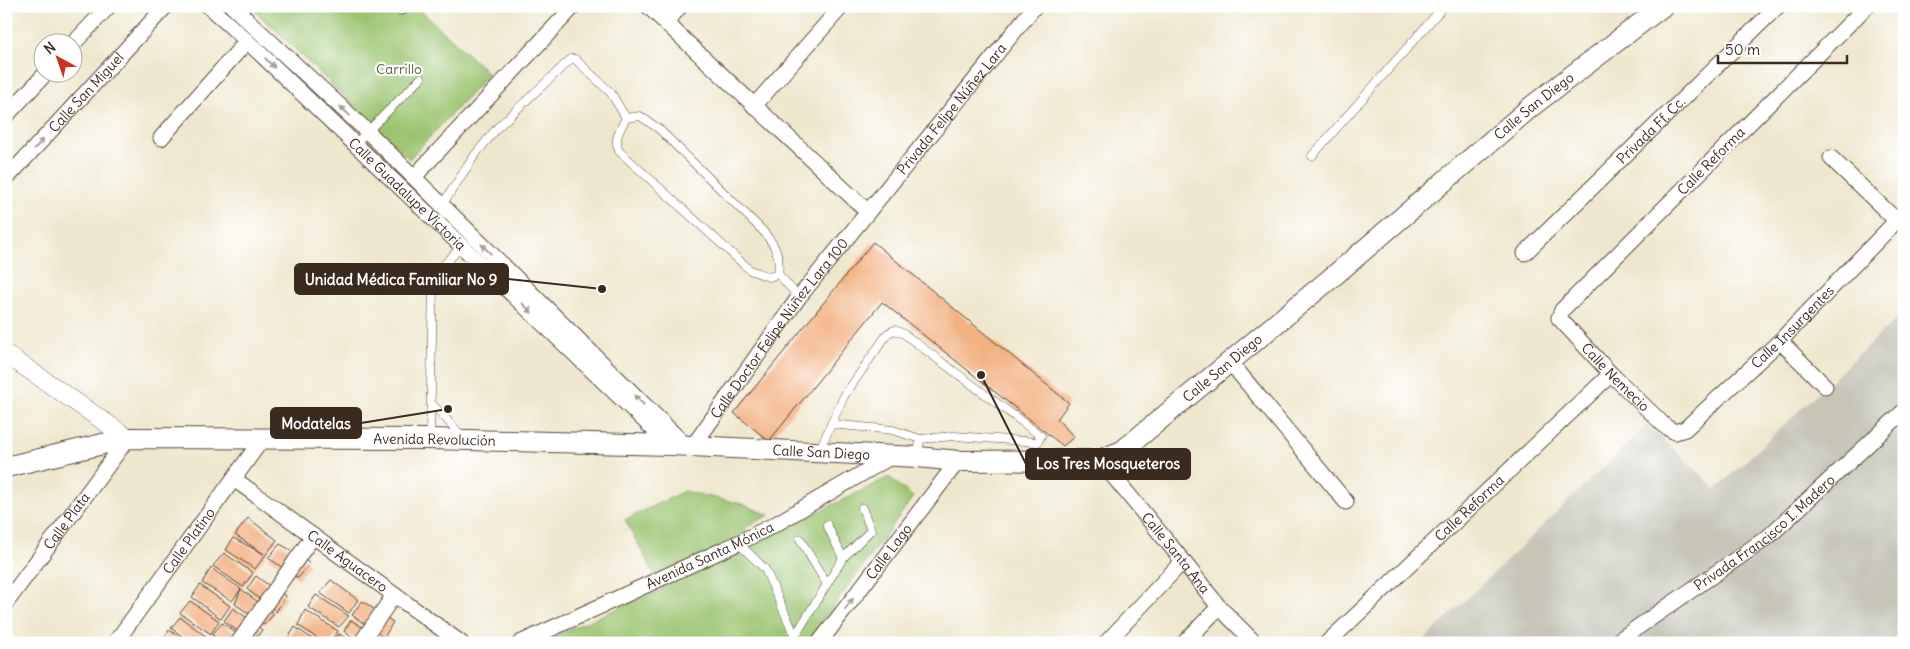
<svg xmlns="http://www.w3.org/2000/svg" width="1910" height="649" font-family="Delius,sans-serif">
<style>
.industrial{fill:#c6c5b8}
.green{fill:#9ac470;stroke:#6a7747}
.building{fill:#f3b081}
.lines{fill:none;stroke-linecap:round;stroke-linejoin:round}
.service-casing{stroke:#564638;stroke-width:9}
.minor-casing{stroke:#564638;stroke-width:17}
.tertiary-casing{stroke:#564638;stroke-width:19}
.secondary-casing{stroke:#564638;stroke-width:22}
.service{stroke:#fff;stroke-width:8}
.minor{stroke:#fff;stroke-width:15}
.tertiary{stroke:#fff;stroke-width:18}
.secondary{stroke:#fff;stroke-width:20}
.rail{stroke:#3b2a1e;stroke-width:4;stroke-dasharray:8 4;stroke-linecap:butt}
.oneway{fill:#a79f9a}
.labels{text-anchor:middle;stroke-width:4.5;stroke-linejoin:round;paint-order:stroke}
.park-label{font-size:14px;fill:#5c603b;stroke:#fff}
.street-label{font-size:14px;fill:#3b2a1e;stroke:#fff}
.leader{fill:none;stroke:#3b2a1e;stroke-width:2}
.callout-dot{fill:#3b2a1e;stroke:#fff;stroke-width:2}
.callout{fill:#3b2a1e;stroke:#3b2a1e;stroke-width:2}
.callout-label{font-size:15px;text-anchor:middle;font-weight:bold;fill:#fff}
</style>
<rect width="100%" height="100%" fill="#fff"/>
<filter id="ink" filterUnits="userSpaceOnUse"><feTurbulence type="fractalNoise" baseFrequency=".02" numOctaves="2"/><feDisplacementMap in="SourceGraphic" scale="10" xChannelSelector="R" yChannelSelector="G"/><feConvolveMatrix kernelMatrix="1 2 1 2 8 2 1 2 1" color-interpolation-filters="sRGB"/></filter>
<filter id="wash" filterUnits="userSpaceOnUse"><feTurbulence type="fractalNoise" baseFrequency=".0096" numOctaves="4" result="noise"/><feDisplacementMap in="SourceGraphic" scale="20" xChannelSelector="R" yChannelSelector="G"/><feGaussianBlur stdDeviation="1.12" result="paint"/><feColorMatrix in="noise" values="0 0 0 0 0 0 0 0 0 0 0 0 0 0 0 0 0 1.4 0 .05"/><feComposite in="paint" operator="in"/></filter>
<g filter="url(#wash)">
<rect width="100%" height="100%" fill="#efe7cd"/>
<polygon class="industrial" points="1904,312 1904,643 1421,643 1647,425 1716,489"/>
<g class="green">
<polygon points="250,6 416,6 489,74 409,159"/>
<polygon points="889,477 913,497 807,643 538,643 663,589 625,520 684,491 742,504 769,515 744,528 754,544"/>
</g>
<g id="blocks">
<g class="building">
<polygon points="873,242 1069,403 1057,419 1074,437 1063,446 882,302 769,441 734,413"/>
<polygon points="248,518 277,540 255,569 226,550 233,538 264,554 235,535"/>
<polygon points="280,544 296,553 285,569 268,558"/>
<polygon points="224,553 253,573 243,587 213,566"/>
<polygon points="302,558 310,564 298,578 292,574"/>
<polygon points="211,568 241,589 232,601 202,583"/>
<polygon points="256,576 275,590 263,602 247,589"/>
<polygon points="331,580 358,600 349,613 320,593"/>
<polygon points="200,585 230,606 221,619 192,597"/>
<polygon points="241,589 259,603 252,616 235,604"/>
<polygon points="279,592 286,596 276,612 269,605"/>
<polygon points="316,595 349,616 339,627 308,607"/>
<polygon points="190,601 219,621 211,634 180,613"/>
<polygon points="362,601 393,622 384,638 352,615"/>
<polygon points="233,608 250,620 240,633 224,621"/>
<polygon points="268,609 274,614 264,625 258,621"/>
<polygon points="305,610 338,631 330,643 324,643 298,625"/>
<polygon points="180,617 207,637 202,643 191,643 171,628"/>
<polygon points="351,620 381,639 379,643 359,643 344,631"/>
<polygon points="222,623 239,635 232,643 223,643 212,635"/>
<polygon points="256,624 262,630 253,642 247,636"/>
<polygon points="295,627 318,643 285,643"/>
<polygon points="169,630 189,643 161,643"/>
<polygon points="339,634 352,643 334,643"/>
</g>
</g>
</g>
<g filter="url(#ink)">
<use href="#blocks" fill-opacity="0" stroke="#564638" stroke-width="1"/>
<g class="lines">
<defs>
<g id="service">
<polyline points="355,144 421,78"/>
<polyline points="1312,156 1444,6"/>
<polyline points="442,205 475,155 497,128 571,59 575,59 611,93 626,118"/>
<path d="M 778,274 L 769,277 L 750,270 L 619,151 C 613,139 621,128 626,118 L 640,116 L 659,129 L 763,231 C 775,245 781,256 778,274 L 799,297"/>
<polyline points="431,403 463,437"/>
<polyline points="831,424 893,430 920,439"/>
<polyline points="430,437 433,282 437,272 462,246"/>
<polyline points="819,451 844,396 888,333 895,330 904,334 1041,436 1038,442 954,436 920,439 918,457"/>
<polyline points="827,525 843,558"/>
<polyline points="800,539 826,583"/>
<polyline points="738,543 765,569 795,636 792,643"/>
<polyline points="795,636 843,558 871,530 862,508"/>
</g>
<g id="minor">
<path id="s1" d="M 208,6 L 247,41 L 670,445"/>
<polyline points="232,6 368,132 686,446"/>
<polyline points="400,6 401,7"/>
<polyline points="648,6 867,211"/>
<path id="s2" d="M 1867,6 L 1562,310 L 1559,318 L 1611,374 L 1666,427 L 1675,432 L 1685,429 L 1780,341 L 1904,213"/>
<polyline points="666,23 680,6"/>
<polyline points="72,45 109,6"/>
<polyline points="754,106 842,6"/>
<polyline points="6,116 47,72"/>
<polyline points="161,138 247,41"/>
<polyline points="1831,158 1897,221"/>
<polyline points="414,177 574,6"/>
<path id="s3" d="M 6,179 L 166,6"/>
<path id="s4" d="M 1525,253 L 1778,6"/>
<polyline points="1780,341 1825,386"/>
<polyline points="1230,362 1346,502"/>
<path id="s5" d="M 693,446 L 799,297 L 1035,6"/>
<path id="s6" d="M 1100,460 L 1183,561 L 1219,607 L 1255,643"/>
<path id="s7" d="M 234,479 L 461,643"/>
<path id="s8" d="M 6,603 L 128,438"/>
<path id="s9" d="M 115,643 L 263,438"/>
<polyline points="238,643 313,536"/>
<polyline points="361,643 394,595"/>
<path id="s10" d="M 520,643 L 738,543 L 774,525 L 892,456"/>
<path id="s11" d="M 819,643 L 958,461"/>
<polyline points="1106,643 1183,561"/>
<polyline points="1184,643 1219,607"/>
<path id="s12" d="M 1327,643 L 1611,374"/>
<path id="s13" d="M 1615,643 L 1768,537 L 1904,411"/>
</g>
<polyline id="tertiary" points="6,354 128,438"/>
<g id="secondary">
<path id="s14" d="M 6,467 L 128,438 L 430,439 L 670,445 L 918,457 L 958,461 L 1100,460 L 1122,451 L 1336,274 L 1532,106 L 1663,6"/>
</g>
</defs>
<use href="#service" class="service-casing"/>
<use href="#minor" class="minor-casing"/>
<use href="#tertiary" class="tertiary-casing"/>
<use href="#secondary" class="secondary-casing"/>
<use href="#service" class="service"/>
<use href="#minor" class="minor"/>
<use href="#tertiary" class="tertiary"/>
<use href="#secondary" class="secondary"/>
<polyline class="rail" points="1898,643 1904,638"/>
</g>
<defs><path id="oneway-solid" d="M-6-.8H1V-3.2L6.5 0L1 3.2V.8H-6Z" transform="scale(1.25)"/></defs>
<g class="oneway">
<use href="#oneway-solid" transform="translate(270 63) rotate(44)"/>
<use href="#oneway-solid" transform="translate(345 111) rotate(-137)"/>
<use href="#oneway-solid" transform="translate(39 144) rotate(-47)"/>
<use href="#oneway-solid" transform="translate(486 249) rotate(-135)"/>
<use href="#oneway-solid" transform="translate(527 308) rotate(44)"/>
<use href="#oneway-solid" transform="translate(639 400) rotate(-135)"/>
<use href="#oneway-solid" transform="translate(849 604) rotate(-53)"/>
</g>
</g>
<g class="labels">
<g class="park-label">
<text x="399" y="74">Carrillo</text>
</g>
<g class="street-label">
<text dy="5" stroke="none"><textPath href="#s3" startOffset="118">Calle San Miguel</textPath></text>
<text dy="5" stroke="none"><textPath href="#s14" startOffset="1659">Calle San Diego</textPath></text>
<text dy="5" stroke="none"><textPath href="#s5" startOffset="425">Privada Felipe Núñez Lara</textPath></text>
<text dy="5" stroke="none"><textPath href="#s4" startOffset="176">Privada Ff. Cc.</textPath></text>
<text transform="translate(1711 161) rotate(-45)" y="5">Calle Reforma</text>
<text dy="5" stroke="none"><textPath href="#s1" startOffset="274">Calle Guadalupe Victoria</textPath></text>
<text dy="5" stroke="none"><textPath href="#s2" startOffset="761">Calle Insurgentes</textPath></text>
<text dy="5" stroke="none"><textPath href="#s5" startOffset="146">Calle Doctor Felipe Núñez Lara 100</textPath></text>
<text dy="5" stroke="none"><textPath href="#s14" startOffset="1252">Calle San Diego</textPath></text>
<text dy="5" stroke="none"><textPath href="#s2" startOffset="521">Calle Nemecio</textPath></text>
<text dy="5" stroke="none"><textPath href="#s14" startOffset="432">Avenida Revolución</textPath></text>
<text dy="5" stroke="none"><textPath href="#s14" startOffset="819">Calle San Diego</textPath></text>
<text dy="5" stroke="none"><textPath href="#s12" startOffset="196">Calle Reforma</textPath></text>
<text dy="5" stroke="none"><textPath href="#s8" startOffset="102">Calle Plata</textPath></text>
<text dy="5" stroke="none"><textPath href="#s13" startOffset="186">Privada Francisco I. Madero</textPath></text>
<text dy="5" stroke="none"><textPath href="#s9" startOffset="126">Calle Platino</textPath></text>
<text dy="5" stroke="none"><textPath href="#s11" startOffset="115">Calle Lago</textPath></text>
<text dy="5" stroke="none"><textPath href="#s6" startOffset="120">Calle Santa Ana</textPath></text>
<text dy="5" stroke="none"><textPath href="#s10" startOffset="209">Avenida Santa Mónica</textPath></text>
<text dy="5" stroke="none"><textPath href="#s7" startOffset="140">Calle Aguacero</textPath></text>
</g>
</g>
<path class="leader" d="M602 289L508 279M448 409L361 423M981 375L1026 464"/>
<g class="callout-dot">
<circle cx="602" cy="289" r="5"/>
<circle cx="448" cy="409" r="5"/>
<circle cx="981" cy="375" r="5"/>
</g>
<g class="callout">
<rect x="295" y="264" width="213" height="30" rx="5"/>
<rect x="271" y="408" width="90" height="30" rx="5"/>
<rect x="1026" y="449" width="164" height="30" rx="5"/>
</g>
<g class="callout-label">
<text x="401" y="285">Unidad Médica Familiar No 9</text>
<text x="316" y="429">Modatelas</text>
<text x="1108" y="469">Los Tres Mosqueteros</text>
</g>
<rect width="1910" height="649" fill="none" stroke="#fff" stroke-width="25"/>
<g transform="translate(58 58) rotate(320)"><circle r="24" fill="#ffffff" stroke="#b1aaa5"/>
<path d="M0-4L9 19L0 12L-9 19Z" fill="#c8321e"/>
<text y="-8" font-size="14" font-weight="bold" text-anchor="middle" fill="#3b2a1e">N</text>
</g>
<path d="M1718 55v8h129v-8" fill="none" stroke="#3b2a1e" stroke-width="2.5"/>
<text x="1725" y="55" font-size="15" fill="#3b2a1e" stroke="#ffffff" stroke-width="4" paint-order="stroke">50 m</text>
</svg>
